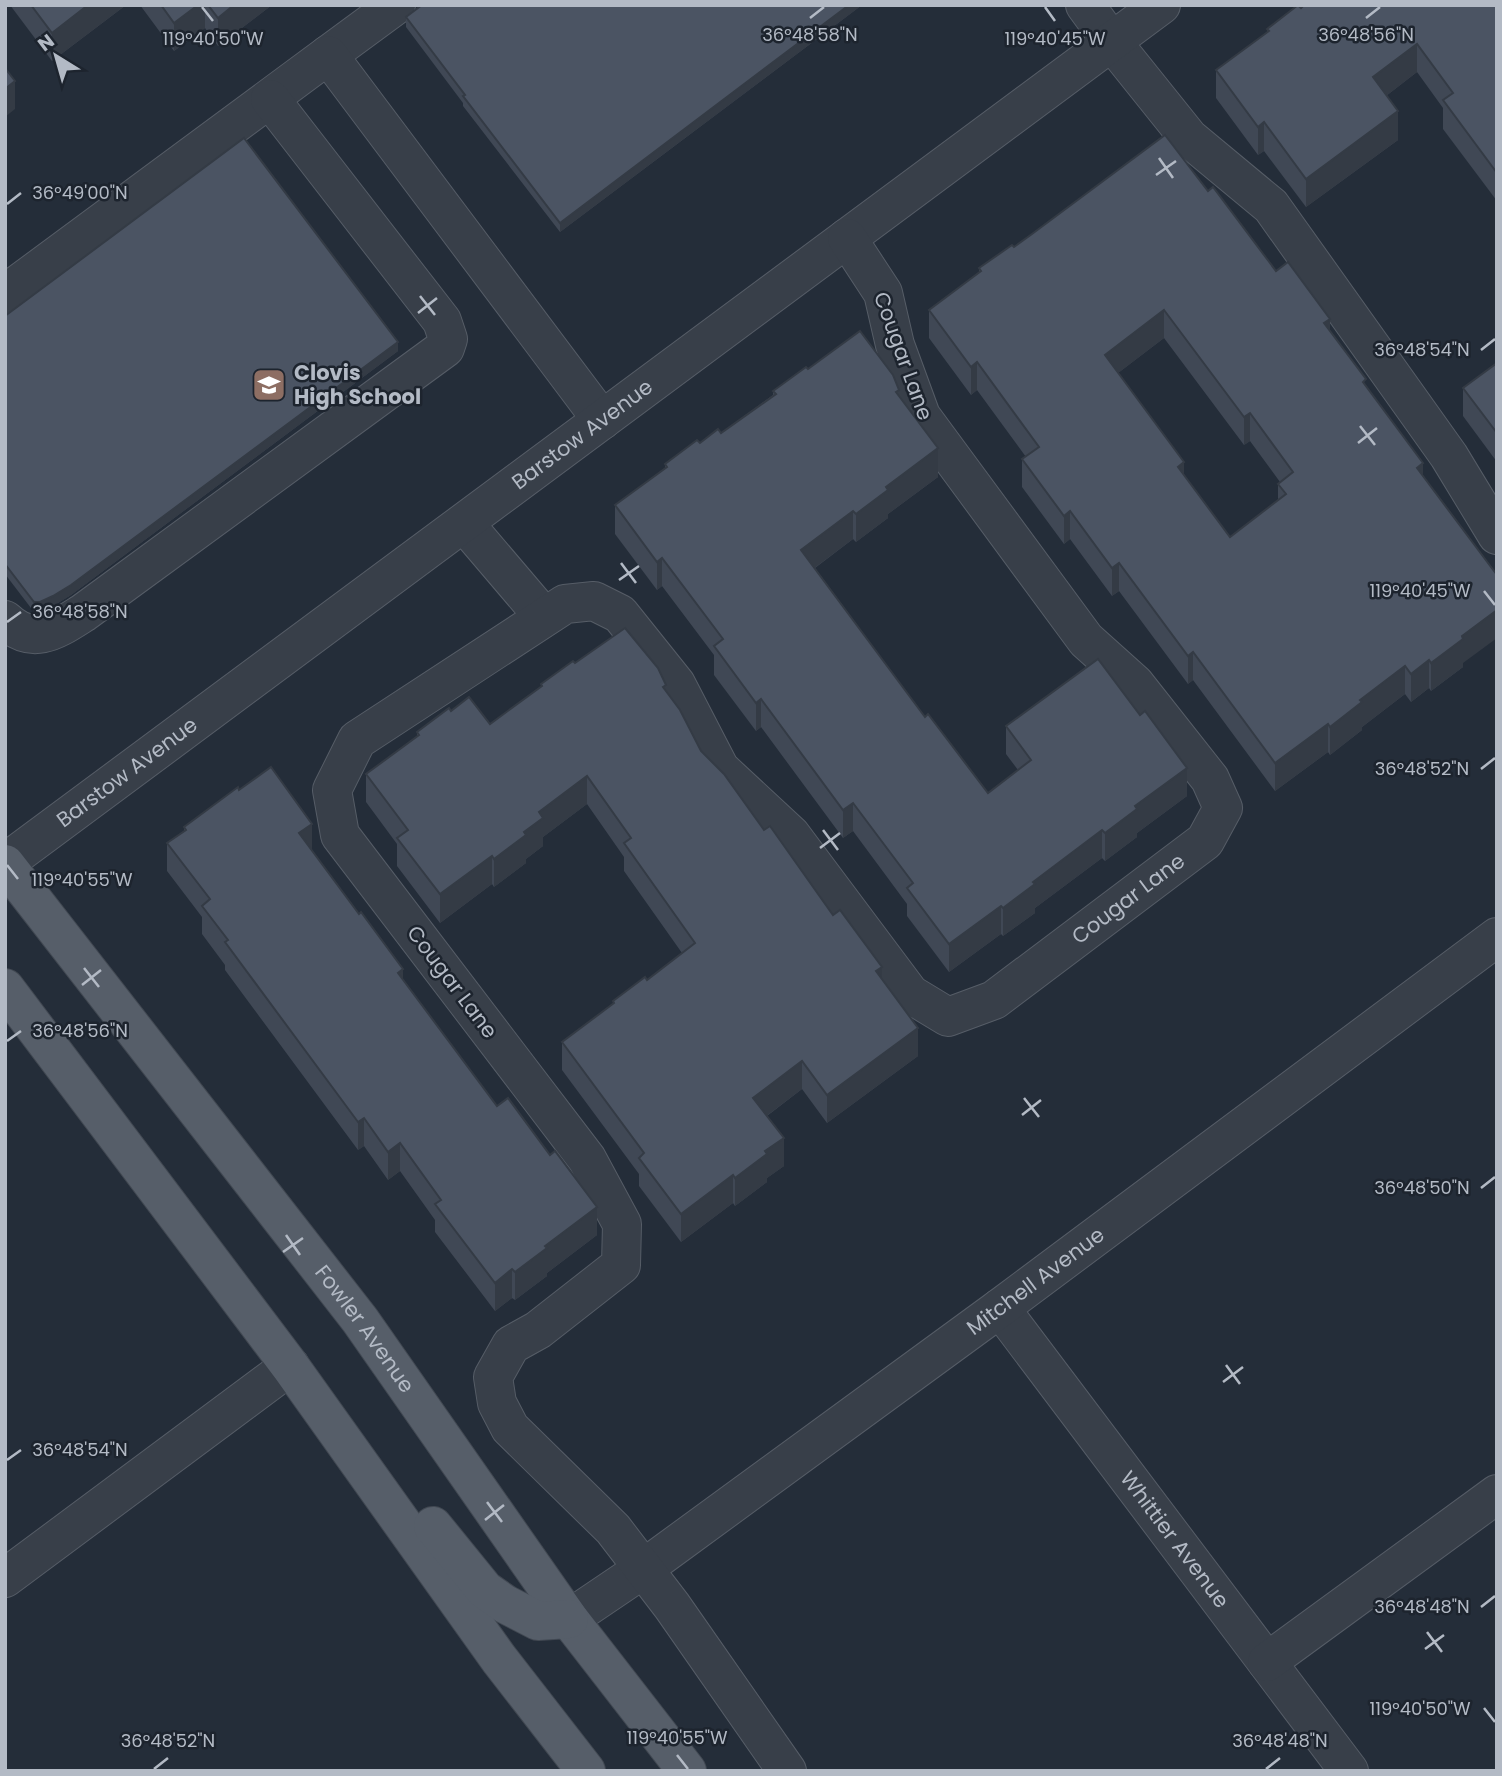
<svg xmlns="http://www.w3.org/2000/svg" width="1502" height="1776" font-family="Poppins,sans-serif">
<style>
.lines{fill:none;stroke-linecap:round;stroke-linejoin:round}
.minor-casing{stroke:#565d67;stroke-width:40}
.major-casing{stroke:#414852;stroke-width:40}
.minor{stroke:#383f49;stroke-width:38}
.major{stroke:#565e69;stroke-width:38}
.wall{fill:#404855;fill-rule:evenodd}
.shaded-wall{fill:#343b45}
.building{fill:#4b5463;stroke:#343b45;stroke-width:2;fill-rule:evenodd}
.ticks{fill:none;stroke:#b3bac5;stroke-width:2.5}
.labels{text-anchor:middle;stroke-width:5;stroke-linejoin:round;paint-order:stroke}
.street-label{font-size:21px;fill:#b3bac5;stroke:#1d242e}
.poi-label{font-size:21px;font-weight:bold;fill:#b3bac5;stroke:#1d242e;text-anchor:start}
.ticks-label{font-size:18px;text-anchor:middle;fill:#b3bac5;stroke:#1d242e;stroke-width:5;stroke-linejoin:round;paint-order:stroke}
</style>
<rect width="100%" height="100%" fill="#242d39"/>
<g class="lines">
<defs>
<g id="minor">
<polyline points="1085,5 1112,42 1189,138 1271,206 1449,456 1497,535"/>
<polyline points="328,55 396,5"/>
<polyline points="5,294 328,55 602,420"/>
<polyline points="464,523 544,617"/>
<path d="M 5,620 C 33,647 56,630 83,613 L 445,348 L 448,339 L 442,321 L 270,99"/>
<path id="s1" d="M 5,863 L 1161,5"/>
<path id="s2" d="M 1000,1308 L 1349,1771"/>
<polyline points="5,1578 290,1366"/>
<path id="s3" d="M 569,1619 L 643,1569 L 1000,1308 L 1497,937"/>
<polyline points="1267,1662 1497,1494"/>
<path id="s4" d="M 787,1771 L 672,1606 L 613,1529 L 510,1428 L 497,1403 L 493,1377 L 511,1345 L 538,1330 L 621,1265 L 622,1224 L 587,1159 L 340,835 L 332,790 L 357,740 L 565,604 L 594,601 L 620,614 L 676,684 L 720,769 L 791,835 L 910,994 L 948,1017 L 994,1000 L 1205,841 L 1223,808 L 1210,779 L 1135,684 L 1086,640 L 921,416 L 895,345 L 883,293 L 847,238"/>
</g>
<g id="major">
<path id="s5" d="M 5,864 L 360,1320 L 569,1619 L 687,1771"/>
<polyline points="5,988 290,1366 499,1659 586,1771"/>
<polyline points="433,1526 485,1590 505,1604 538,1621 569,1619"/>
</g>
</defs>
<use href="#minor" class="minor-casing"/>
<use href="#major" class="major-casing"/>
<use href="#minor" class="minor"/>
<use href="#major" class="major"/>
</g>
<g class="wall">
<polygon points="10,5 126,5 52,61"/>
<polygon points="140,5 272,5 218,46 205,28 174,51"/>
<polygon points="862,5 560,232 463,106 463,103 406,27 406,17"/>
<polygon points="1497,5 1497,201 1443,129 1443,108 1417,72 1386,96 1398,140 1306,207 1264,151 1258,155 1216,98 1216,70 1267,33 1267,29 1301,8"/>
<path d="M 1208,191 L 1276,271 L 1330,331 L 1423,476 L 1463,663 L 1463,667 L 1431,691 L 1429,688 L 1411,702 L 1405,694 L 1362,727 L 1362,730 L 1330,755 L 1328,752 L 1275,791 L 1193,680 L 1188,684 L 1119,591 L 1112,596 L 1070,539 L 1064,544 L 1022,487 L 1022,459 L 1026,457 L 977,390 L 971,395 L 929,338 L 929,310 L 979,273 L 979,268 L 1014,247 ZM 1164,338 L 1244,445 L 1250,441 L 1280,482 L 1278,484 L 1278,500 L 1230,537 L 1184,475 L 1118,373 Z"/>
<polygon points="5,316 398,351 71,595 53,606 40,612 34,612 5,574"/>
<polygon points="1497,363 1497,462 1463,416 1463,388"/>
<polygon points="808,369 899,395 938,477 888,514 888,518 856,542 853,539 815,568 925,717 988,793 1018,770 1006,754 1006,726 1187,796 1137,833 1137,837 1105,861 1102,858 1035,908 1035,913 1003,936 1001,934 949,972 907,916 907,904 853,831 843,838 761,727 756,731 714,675 714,655 662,586 657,590 615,534 615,505 665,468 665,464 700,443 721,433 773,395 773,391"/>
<polygon points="575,663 666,692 701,751 833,915 882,979 918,1056 827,1123 802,1089 767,1116 784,1166 767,1178 767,1182 735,1206 733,1203 681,1242 639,1186 639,1174 562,1070 562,1042 613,1005 613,1001 647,980 682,953 624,871 624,857 587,804 543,837 543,846 526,859 526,863 494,887 492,884 440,923 397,866 397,844 366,802 366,774 417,736 417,732 451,711 490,724 541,688 541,684"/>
<polygon points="239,790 312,851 403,981 497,1106 597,1235 547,1273 547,1276 515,1300 512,1298 495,1311 435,1232 435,1220 400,1171 388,1180 364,1146 358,1150 225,970 225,965 202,934 202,917 167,871 167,843 184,831 184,827"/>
</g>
<g class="shaded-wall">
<polygon points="88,5 126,5 52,61 52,33"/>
<polygon points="198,5 205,5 205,28 174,51 174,23"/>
<polygon points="234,5 272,5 218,46 218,18"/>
<polygon points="849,5 862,5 560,232 560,223"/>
<polygon points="1417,44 1417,72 1373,106 1373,77"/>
<polygon points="15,81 15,109 5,117 5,89"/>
<polygon points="1398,111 1398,140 1306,207 1306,179"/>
<polygon points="1264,122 1264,151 1258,155 1258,127"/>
<polygon points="1164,310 1164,338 1105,383 1105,355"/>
<polygon points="1330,319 1330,347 1324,323"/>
<polygon points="398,342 398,351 71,595 53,606 40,612 40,602"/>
<polygon points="977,362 977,390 971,395 971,367"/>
<polygon points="1250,413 1250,441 1244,445 1244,417"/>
<polygon points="938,448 938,477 888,514 888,518 856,542 856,514 886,487"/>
<polygon points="1184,462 1184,490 1178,467"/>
<polygon points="1423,463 1423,492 1417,468"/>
<polygon points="853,511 853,539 801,578 801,550"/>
<polygon points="1070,511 1070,539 1064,544 1064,516"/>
<polygon points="662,558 662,586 657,590 657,562"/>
<polygon points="1119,563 1119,591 1112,596 1112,568"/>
<polygon points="1497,610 1497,638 1463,663 1463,667 1431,691 1431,663 1462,636"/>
<polygon points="1193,652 1193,680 1188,684 1188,656"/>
<polygon points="1429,660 1429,688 1411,702 1411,674"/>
<polygon points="1405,666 1405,694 1362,727 1362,730 1330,755 1330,727 1360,700"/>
<polygon points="761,699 761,727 756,731 756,703"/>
<polygon points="1328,724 1328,752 1275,791 1275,763"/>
<polygon points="1187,768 1187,796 1137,833 1137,837 1105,861 1105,833 1135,806"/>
<polygon points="587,776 587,804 543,837 543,846 526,859 526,863 494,887 494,859 524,832 539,812"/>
<polygon points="853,803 853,831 843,838 843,810"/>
<polygon points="312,824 312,852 299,833"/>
<polygon points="1102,830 1102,858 1035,908 1035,913 1003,936 1003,908 1033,882"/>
<polygon points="492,856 492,884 440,923 440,894"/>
<polygon points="1001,906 1001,934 949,972 949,944"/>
<polygon points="882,967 882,995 876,971"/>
<polygon points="403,969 403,997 398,973"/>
<polygon points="918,1028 918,1056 827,1123 827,1095"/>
<polygon points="802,1061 802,1089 753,1126 753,1098"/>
<polygon points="364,1118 364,1146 358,1150 358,1122"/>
<polygon points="784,1138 784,1166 767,1178 767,1182 735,1206 735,1178 765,1151"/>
<polygon points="400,1143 400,1171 388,1180 388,1152"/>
<polygon points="733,1175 733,1203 681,1242 681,1214"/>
<polygon points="597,1207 597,1235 547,1273 547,1276 515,1300 515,1272 545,1246"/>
<polygon points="512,1269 512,1298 495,1311 495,1283"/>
</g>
<g class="building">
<polygon points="31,5 88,5 52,33"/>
<polygon points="161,5 198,5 174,23"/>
<polygon points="208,5 234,5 218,18"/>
<polygon points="422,5 849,5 560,223 463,96 465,95 406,17"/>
<polygon points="1298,5 1301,8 1304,5 1497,5 1497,173 1443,100 1453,93 1417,44 1373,77 1398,111 1306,179 1264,122 1258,127 1216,70 1269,31 1267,29"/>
<polygon points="5,68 15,81 5,89"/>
<path d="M 1165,135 L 1208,191 L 1213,187 L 1276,271 L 1288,262 L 1330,319 L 1324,323 L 1366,379 L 1363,382 L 1423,463 L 1417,468 L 1497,575 L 1497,610 L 1462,636 L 1463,639 L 1431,663 L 1429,660 L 1411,674 L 1405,666 L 1360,700 L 1362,702 L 1330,727 L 1328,724 L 1275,763 L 1193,652 L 1188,656 L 1119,563 L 1112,568 L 1070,511 L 1064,516 L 1022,459 L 1039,447 L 977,362 L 971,367 L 929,310 L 981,271 L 979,268 L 1012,245 L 1014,247 L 1032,234 ZM 1164,310 L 1244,417 L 1250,413 L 1293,472 L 1278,484 L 1286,494 L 1230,537 L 1178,467 L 1184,462 L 1105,355 Z"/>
<polygon points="244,138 398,342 71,585 53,596 40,602 34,602 5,564 5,316"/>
<polygon points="860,331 893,375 899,390 896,392 938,448 886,487 888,490 856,514 853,511 801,550 925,717 928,714 988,793 1031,760 1006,726 1098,659 1140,715 1145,711 1187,768 1135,806 1137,809 1105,833 1102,830 1033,882 1035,884 1003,908 1001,906 949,944 907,888 913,883 853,803 843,810 761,699 756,703 714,646 723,639 662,558 657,562 615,505 667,467 665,464 697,440 700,443 718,429 721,433 776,394 773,391 806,367 808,369"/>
<polygon points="1497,363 1497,433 1463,388"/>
<polygon points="625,628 658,668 666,685 663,687 680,710 701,751 724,774 764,830 770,826 833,915 840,910 882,967 876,971 918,1028 827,1095 802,1061 753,1098 784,1138 765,1151 767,1154 735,1178 733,1175 681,1214 639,1158 644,1153 562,1042 614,1003 613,1001 645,977 647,980 695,943 624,843 631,838 587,776 539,812 543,818 524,832 526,835 494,859 492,856 440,894 397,838 408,830 366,774 419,735 417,732 449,708 451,711 469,697 490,724 542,686 541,684 573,661 575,663"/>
<polygon points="271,767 312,824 299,833 359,914 361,912 403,969 398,973 497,1106 508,1098 550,1155 555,1151 597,1207 545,1246 547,1248 515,1272 512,1269 495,1283 435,1204 441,1200 400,1143 388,1152 364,1118 358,1122 225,942 228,940 202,906 210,899 167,843 186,830 184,827 238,787 239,790"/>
</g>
<path class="ticks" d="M 202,7 L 213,21M 1045,7 L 1055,21M 810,18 L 824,7M 1366,18 L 1380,7M 1159,158 L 1173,178M 1156,175 L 1176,161M 7,204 L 21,193M 420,296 L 435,315M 418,313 L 437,298M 1481,350 L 1495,339M 1360,426 L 1375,445M 1358,443 L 1377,428M 621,563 L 636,583M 619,580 L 639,566M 1484,591 L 1495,605M 7,622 L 21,612M 1481,769 L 1495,758M 823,830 L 838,850M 820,848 L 840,833M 7,865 L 18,879M 84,968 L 99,987M 82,985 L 101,970M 7,1041 L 21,1031M 1024,1098 L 1039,1117M 1022,1115 L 1041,1100M 1481,1188 L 1495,1177M 286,1235 L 300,1255M 283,1252 L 303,1238M 1226,1365 L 1240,1384M 1223,1382 L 1243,1367M 7,1460 L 21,1450M 487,1502 L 502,1522M 485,1520 L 504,1505M 1481,1607 L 1495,1596M 1427,1632 L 1442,1652M 1425,1649 L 1444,1635M 1484,1708 L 1495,1722M 677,1755 L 688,1769M 154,1769 L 168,1758M 1266,1769 L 1280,1758"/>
<defs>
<symbol id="school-square" viewBox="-11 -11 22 22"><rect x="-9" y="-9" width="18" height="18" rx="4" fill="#8d6e63" stroke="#1d242e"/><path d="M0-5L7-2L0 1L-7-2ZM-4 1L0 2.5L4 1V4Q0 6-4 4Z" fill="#fff"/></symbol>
</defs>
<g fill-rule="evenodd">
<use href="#school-square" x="250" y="366" width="38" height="38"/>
</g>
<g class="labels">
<g class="street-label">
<text transform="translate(903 356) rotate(70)" y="7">Cougar Lane</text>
<text dy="7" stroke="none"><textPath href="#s1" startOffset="719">Barstow Avenue</textPath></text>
<text dy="7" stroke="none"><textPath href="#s1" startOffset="152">Barstow Avenue</textPath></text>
<text dy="7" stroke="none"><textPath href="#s4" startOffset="2343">Cougar Lane</textPath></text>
<text transform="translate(452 982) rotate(53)" y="7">Cougar Lane</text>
<text dy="7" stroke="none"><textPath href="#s3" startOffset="576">Mitchell Avenue</textPath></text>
<text dy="7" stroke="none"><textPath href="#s5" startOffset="588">Fowler Avenue</textPath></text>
<text dy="7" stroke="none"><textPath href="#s2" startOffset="290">Whittier Avenue</textPath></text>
</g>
<g class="poi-label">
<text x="294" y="380">Clovis<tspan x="294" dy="24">High School</tspan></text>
</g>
</g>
<g class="ticks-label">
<text x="810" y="41">36°48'58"N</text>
<text x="1366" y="41">36°48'56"N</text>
<text x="213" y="45">119°40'50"W</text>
<text x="1055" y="45">119°40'45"W</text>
<text x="80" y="199">36°49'00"N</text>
<text x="1422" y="356">36°48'54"N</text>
<text x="1420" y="597">119°40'45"W</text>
<text x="80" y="618">36°48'58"N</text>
<text x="1422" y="775">36°48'52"N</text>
<text x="82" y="886">119°40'55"W</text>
<text x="80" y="1037">36°48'56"N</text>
<text x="1422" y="1194">36°48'50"N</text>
<text x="80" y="1456">36°48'54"N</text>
<text x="1422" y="1613">36°48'48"N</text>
<text x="1420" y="1715">119°40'50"W</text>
<text x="677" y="1744">119°40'55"W</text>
<text x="168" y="1747">36°48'52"N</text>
<text x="1280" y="1747">36°48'48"N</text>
</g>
<rect width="1502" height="1776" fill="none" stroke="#b3bac5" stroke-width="14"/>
<g transform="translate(56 56) rotate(323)" stroke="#1d242e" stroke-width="5" paint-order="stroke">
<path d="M0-5L12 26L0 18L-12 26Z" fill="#b3bac5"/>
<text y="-10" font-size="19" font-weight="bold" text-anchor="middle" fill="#b3bac5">N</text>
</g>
</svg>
